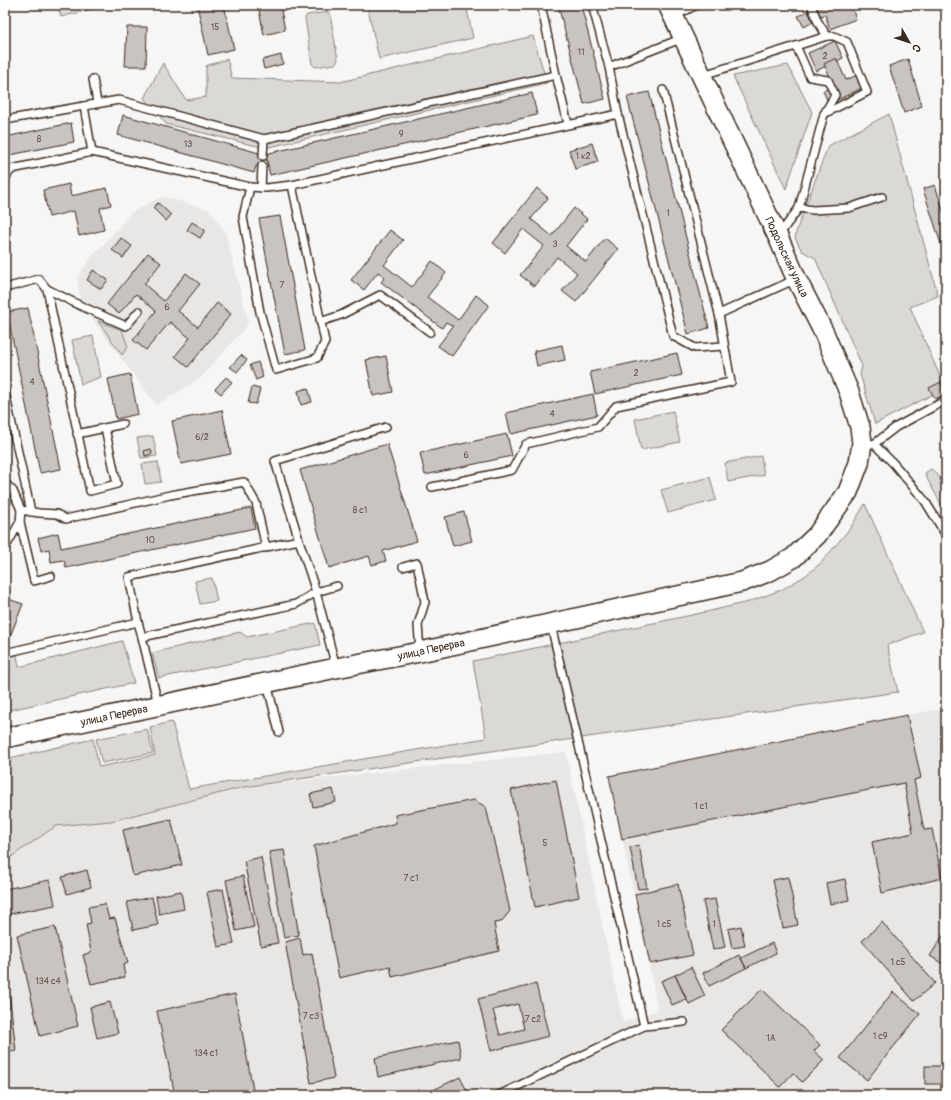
<svg xmlns="http://www.w3.org/2000/svg" width="951" height="1100" font-family="Pangolin,sans-serif">
<style>
.built{fill:#e9e7e6}
.green{fill:#dbd9d6;stroke:#8b827a}
.building{fill:#c9c3c1;stroke:#3b2a1e;fill-rule:evenodd}
.lines{fill:none;stroke-linecap:round;stroke-linejoin:round}
.lane-casing{stroke:#3b2a1e;stroke-width:10}
.secondary-casing{stroke:#3b2a1e;stroke-width:22}
.lane{stroke:#fff;stroke-width:7}
.secondary{stroke:#fff;stroke-width:19}
.labels{text-anchor:middle;stroke-width:3;stroke-linejoin:round;paint-order:stroke}
.number-label{font-size:9px;fill:#5e5047}
.street-label{font-size:11px;fill:#3b2a1e;stroke:#fff}
</style>
<rect width="100%" height="100%" fill="#f7f6f6"/>
<filter id="ink" filterUnits="userSpaceOnUse"><feTurbulence type="fractalNoise" baseFrequency=".025" numOctaves="2"/><feDisplacementMap in="SourceGraphic" scale="8" xChannelSelector="R" yChannelSelector="G"/><feConvolveMatrix kernelMatrix="1 2 1 2 8 2 1 2 1" color-interpolation-filters="sRGB"/></filter>
<g filter="url(#ink)">
<g class="built">
<polygon points="942,5 946,5 946,34"/>
<polygon points="162,196 210,210 225,231 249,323 201,378 157,405 133,374 81,304 77,279 89,260 131,213"/>
<polygon points="946,708 946,1095 5,1095 5,861 56,826 111,821 244,787 566,752 623,1022 658,1010 609,776 907,715"/>
</g>
<g class="green">
<polygon points="58,5 108,5 61,17"/>
<polygon points="367,5 466,5 473,38 379,59"/>
<polygon points="328,12 330,14 338,60 335,64 315,67 312,64 305,18 307,15"/>
<polygon points="533,36 547,83 265,148 166,124 144,98 163,63 186,100 206,97 206,66 227,59 232,78 340,82"/>
<polygon points="788,65 812,112 786,189 733,76"/>
<polygon points="889,114 938,296 910,307 945,388 875,424 860,374 862,366 815,258 802,251 795,238 797,229 828,146"/>
<polygon points="98,321 122,330 128,347 122,355"/>
<polygon points="93,336 101,377 81,384 72,340"/>
<polygon points="673,411 680,442 641,450 635,419"/>
<polygon points="153,436 157,456 141,458 137,438"/>
<polygon points="761,456 764,475 728,482 725,463"/>
<polygon points="158,462 161,482 145,484 142,464"/>
<path d="M 931,469 C 936,473 940,476 942,483 C 943,488 942,491 946,496 L 946,513 L 925,475 L 926,472 Z"/>
<polygon points="710,477 716,500 668,513 661,490"/>
<polygon points="5,491 12,503 5,512"/>
<polygon points="865,504 923,632 887,645 898,692 244,787 111,821 56,826 5,861 5,759 93,739 99,767 155,755 150,727 172,722 189,789 486,738 473,661 706,612 748,602 781,590 805,576 821,563 851,527"/>
<polygon points="212,578 217,601 200,604 195,581"/>
<polygon points="315,623 320,645 159,678 152,653 240,632 247,637"/>
<polygon points="122,641 134,683 5,711 5,658 17,655 19,667"/>
<polygon points="147,729 153,753 102,763 96,739"/>
</g>
<g class="building">
<polygon points="197,5 224,5 234,49 208,55"/>
<polygon points="258,5 280,5 285,30 264,35"/>
<polygon points="558,5 581,5 605,99 584,104"/>
<polygon points="816,5 851,5 856,19 830,29 825,15 820,16"/>
<polygon points="808,11 813,22 804,27 798,16"/>
<polygon points="127,27 147,27 146,66 125,66"/>
<polygon points="835,41 843,58 816,71 808,53"/>
<polygon points="281,55 283,64 264,69 262,60"/>
<polygon points="836,58 846,80 857,75 862,88 829,104 823,91 834,86 824,64"/>
<polygon points="908,59 922,106 904,113 889,66"/>
<polygon points="649,92 709,328 688,334 627,97"/>
<polygon points="532,93 537,115 270,175 265,154"/>
<polygon points="123,115 259,153 258,155 266,155 268,166 256,166 254,173 118,135"/>
<polygon points="71,123 74,142 5,156 5,137"/>
<polygon points="592,143 598,162 575,169 569,150"/>
<polygon points="69,184 71,196 107,188 111,205 100,208 104,230 79,236 74,211 49,217 43,190"/>
<polygon points="935,185 946,219 946,242 941,244 923,189"/>
<polygon points="537,188 548,198 531,219 552,236 574,208 587,219 566,246 586,262 605,238 618,249 576,302 562,291 577,273 557,257 534,286 520,275 544,246 523,229 505,253 493,243"/>
<polygon points="158,203 171,215 166,221 153,208"/>
<polygon points="280,216 305,350 285,354 259,219"/>
<polygon points="192,222 205,230 200,238 187,230"/>
<polygon points="390,230 403,240 384,265 412,287 432,261 446,273 427,297 458,320 476,295 489,305 452,356 438,346 453,326 446,322 442,328 381,282 385,277 378,272 364,290 351,280"/>
<polygon points="121,238 132,246 123,258 112,250"/>
<polygon points="148,253 161,263 144,284 164,301 186,273 200,284 178,311 198,327 217,303 231,314 188,367 175,356 190,338 170,322 146,350 133,340 156,311 136,294 119,314 107,304"/>
<polygon points="93,270 108,280 101,289 87,280"/>
<polygon points="28,308 61,469 40,473 7,312"/>
<polygon points="562,345 565,360 537,366 534,351"/>
<polygon points="677,353 682,375 595,394 590,372"/>
<polygon points="241,355 247,360 237,372 230,367"/>
<polygon points="386,356 393,392 373,396 366,360"/>
<polygon points="258,362 263,377 256,380 250,365"/>
<polygon points="130,374 138,414 116,419 108,379"/>
<polygon points="226,377 232,382 221,394 215,389"/>
<polygon points="941,382 946,394 935,399 929,388"/>
<polygon points="252,387 260,389 256,404 248,403"/>
<polygon points="308,388 312,402 301,405 298,391"/>
<polygon points="593,394 597,415 511,434 506,413"/>
<polygon points="222,410 231,454 181,464 172,421"/>
<polygon points="507,434 512,456 425,475 420,453"/>
<polygon points="387,444 417,541 383,551 386,561 372,565 369,556 329,568 300,470"/>
<polygon points="151,449 152,454 145,456 144,451"/>
<polygon points="251,508 255,528 66,568 64,560 51,562 49,549 41,551 38,538 58,533 61,548"/>
<polygon points="464,512 472,541 453,546 445,517"/>
<polygon points="9,594 11,600 23,604 9,639 5,639 5,595"/>
<polygon points="907,715 921,778 914,780 924,830 932,829 942,878 882,893 872,842 913,833 904,783 622,839 609,776"/>
<polygon points="556,780 579,897 535,907 511,790"/>
<polygon points="333,789 336,802 313,807 310,794"/>
<polygon points="474,800 486,807 510,911 501,922 494,923 499,951 392,977 390,966 339,978 314,846 396,823 395,815"/>
<polygon points="171,819 182,865 133,876 123,830"/>
<polygon points="639,845 647,888 638,889 630,847"/>
<polygon points="284,850 299,935 284,938 269,852"/>
<polygon points="261,857 278,943 261,946 244,861"/>
<polygon points="87,870 91,887 67,894 62,877"/>
<polygon points="243,876 254,927 236,931 226,880"/>
<polygon points="788,877 798,925 783,928 773,880"/>
<polygon points="845,879 849,900 830,904 826,883"/>
<polygon points="50,880 55,905 5,915 5,889"/>
<polygon points="678,884 693,955 650,964 635,894"/>
<polygon points="223,889 234,944 218,947 207,892"/>
<polygon points="181,891 184,909 159,914 156,896"/>
<polygon points="152,897 158,925 133,930 127,902"/>
<polygon points="715,899 725,947 713,950 703,901"/>
<polygon points="105,904 109,919 115,918 128,963 123,965 125,977 91,984 83,955 91,952 86,924 91,923 88,907"/>
<polygon points="882,922 935,983 914,1001 862,941"/>
<polygon points="741,926 745,946 732,948 728,929"/>
<polygon points="55,927 78,1026 40,1036 17,935"/>
<polygon points="946,931 946,966 930,956"/>
<polygon points="300,938 303,955 312,953 334,1078 311,1083 285,942"/>
<polygon points="772,943 776,953 746,968 741,958"/>
<polygon points="739,955 746,968 709,986 703,973"/>
<polygon points="5,957 16,1051 5,1053"/>
<polygon points="691,967 705,996 689,1004 675,975"/>
<polygon points="675,975 686,999 672,1005 661,981"/>
<path d="M 536,984 L 549,1036 L 491,1051 L 478,999 ZM 518,1004 L 524,1029 L 500,1035 L 493,1010 Z"/>
<polygon points="762,989 820,1045 814,1051 824,1060 802,1082 793,1073 780,1087 721,1030"/>
<polygon points="893,992 920,1014 867,1080 840,1058"/>
<polygon points="235,994 254,1095 175,1095 157,1011"/>
<polygon points="110,1002 118,1033 97,1038 90,1007"/>
<polygon points="458,1040 461,1058 378,1077 375,1058"/>
<rect x="925" y="1066" width="21" height="18"/>
<polygon points="460,1077 467,1091 457,1095 423,1095"/>
</g>
<g class="lines">
<defs>
<g id="lane">
<polyline points="541,5 556,75"/>
<polyline points="592,5 609,67"/>
<polyline points="811,5 818,22 827,36"/>
<polyline points="674,16 697,5"/>
<polyline points="796,46 827,36 834,36 847,42 867,92 824,114"/>
<polyline points="703,75 796,46 810,77 828,80 835,95 824,114 799,208 779,235"/>
<polyline points="93,79 97,103"/>
<polyline points="663,90 719,314"/>
<polyline points="84,106 119,100 264,139 263,156"/>
<polyline points="618,114 673,336 695,348 724,346"/>
<polyline points="5,120 84,106 92,152"/>
<polyline points="264,139 556,75 568,124"/>
<polyline points="5,178 12,169 92,152 250,187 266,188 292,185 618,114 609,67 683,38"/>
<polyline points="250,187 243,217 260,312 276,370 317,358 325,342 292,185"/>
<polyline points="261,188 262,166"/>
<polyline points="799,208 813,210 849,208 882,197"/>
<polyline points="5,288 39,279 47,289 90,491 117,484 105,428"/>
<polyline points="47,289 79,305 126,326 139,311"/>
<polyline points="320,322 341,315 380,295 430,332"/>
<polyline points="5,392 31,512"/>
<polyline points="77,434 123,424"/>
<polyline points="862,443 874,444 894,464 925,501 946,535"/>
<polyline points="874,444 896,427 946,400"/>
<polyline points="5,483 13,491 21,510 20,522 5,548"/>
<polyline points="432,487 512,470 526,444 598,427 616,406 731,382 719,314 796,279"/>
<polyline points="21,510 39,513 57,514 66,519 170,495 244,482 256,503 266,548"/>
<polyline points="20,522 34,581 51,576"/>
<polyline points="299,540 275,461 386,427"/>
<polyline points="403,567 417,563 425,602 418,625 420,651"/>
<polyline points="138,622 129,577 299,540 316,592 336,667"/>
<polyline points="551,625 644,1026 684,1022"/>
<polyline points="5,653 138,622 142,637"/>
<polyline points="267,683 279,732"/>
<polyline points="158,704 142,637 296,604 316,592 337,586"/>
<polyline points="499,1095 644,1026"/>
</g>
<polyline id="secondary" points="5,738 336,668 420,652 742,582 770,571 793,558 817,535 848,492 859,463 862,443 860,427 849,392 824,333 796,278 778,237 668,5"/>
</defs>
<use href="#lane" class="lane-casing"/>
<use href="#secondary" class="secondary-casing"/>
<use href="#lane" class="lane"/>
<use href="#secondary" class="secondary"/>
</g>
</g>
<g class="labels">
<g class="number-label">
<text x="215" y="30">15</text>
<text x="581" y="55">11</text>
<text x="825" y="59">2</text>
<text x="401" y="137">9</text>
<text x="39" y="142">8</text>
<text x="188" y="147">13</text>
<text x="583" y="159">1 к2</text>
<text x="668" y="216">1</text>
<text x="555" y="247">3</text>
<text x="282" y="288">7</text>
<text x="167" y="310">6</text>
<text x="636" y="376">2</text>
<text x="32" y="385">4</text>
<text x="552" y="417">4</text>
<text x="202" y="440">6/2</text>
<text x="466" y="458">6</text>
<text x="360" y="513">8 с1</text>
<text x="150" y="543">10</text>
<text x="701" y="809">1 с1</text>
<text x="545" y="846">5</text>
<text x="411" y="881">7 с1</text>
<text x="664" y="927">1 с5</text>
<text x="714" y="927">1</text>
<text x="898" y="965">1 с5</text>
<text x="48" y="984">134 с4</text>
<text x="311" y="1019">7 с3</text>
<text x="533" y="1022">7 с2</text>
<text x="880" y="1039">1 с9</text>
<text x="771" y="1041">1А</text>
<text x="206" y="1056">134 с1</text>
</g>
<g class="street-label">
<text transform="translate(787 257) rotate(65)" y="4">Подольская улица</text>
<text transform="translate(431 649) rotate(-12)" y="4">улица Перерва</text>
<text transform="translate(114 715) rotate(-12)" y="4">улица Перерва</text>
</g>
</g>
<rect width="951" height="1100" fill="none" stroke="#fff" stroke-width="20"/>
<rect x="10" y="10" width="931" height="1080" fill="none" stroke="#3b2a1e" stroke-width="1.5" filter="url(#ink)"/>
<g transform="translate(909 42) rotate(129)" stroke="#ffffff" stroke-width="3" paint-order="stroke">
<path d="M0-3L7 15L0 10L-7 15Z" fill="#3b2a1e"/>
<text y="-6" font-size="11" font-weight="bold" text-anchor="middle" fill="#3b2a1e">С</text>
</g>
</svg>
